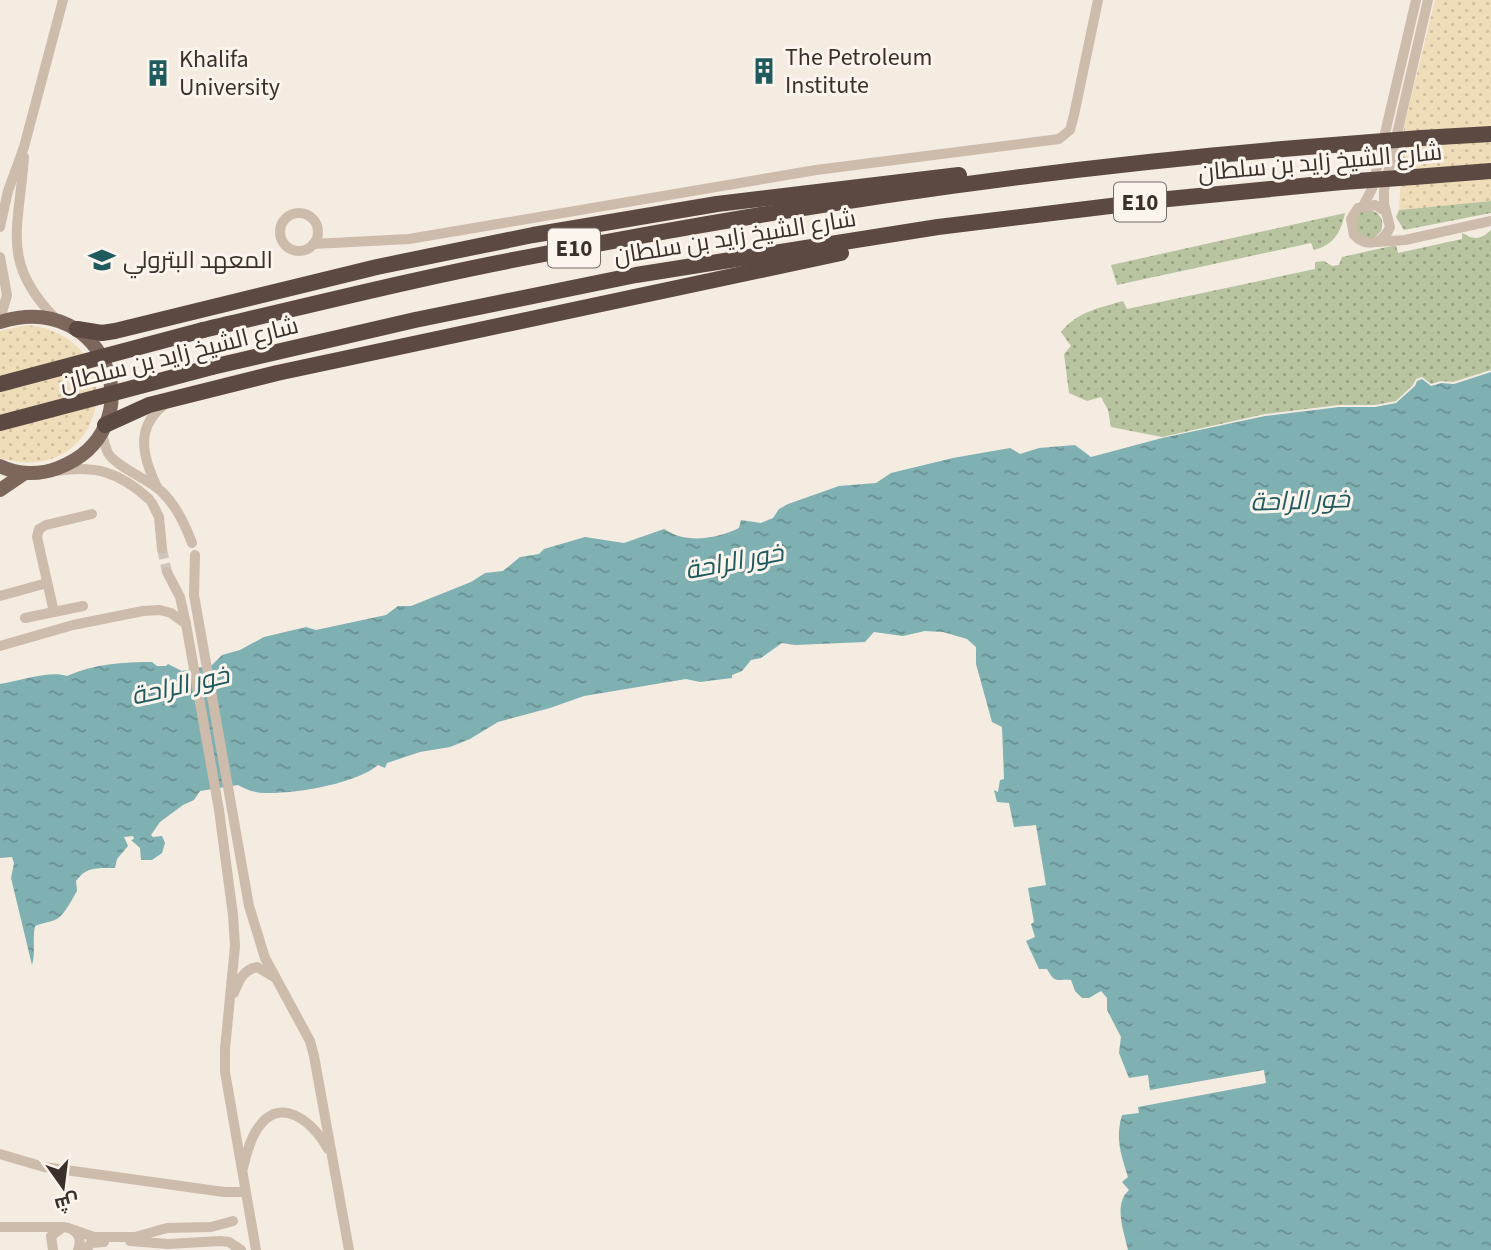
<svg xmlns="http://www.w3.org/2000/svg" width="1491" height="1250" font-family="'Source Sans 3',Cairo,sans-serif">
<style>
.sand{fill:url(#sand-dots)}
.park{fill:url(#park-dots)}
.water{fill:url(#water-ripples)}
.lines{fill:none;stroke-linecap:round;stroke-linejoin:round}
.minor-tunnel{stroke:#cfc6bd;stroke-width:10;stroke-dasharray:10 5;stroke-linecap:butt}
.minor{stroke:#cdbbac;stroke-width:10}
.major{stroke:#7d675c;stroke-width:14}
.highway{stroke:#5c4a42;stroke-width:16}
.highway-bridge{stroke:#5c4a42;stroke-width:16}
.labels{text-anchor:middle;stroke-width:6;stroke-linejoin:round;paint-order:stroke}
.shield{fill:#fbf5ee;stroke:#756b66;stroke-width:2}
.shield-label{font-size:23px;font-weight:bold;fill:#3b302b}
.poi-label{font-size:24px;fill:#3b302b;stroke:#fbf5ee;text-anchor:start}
.street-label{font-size:24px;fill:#3b302b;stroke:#fbf5ee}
.water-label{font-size:26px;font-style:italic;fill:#1f5a5e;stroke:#fbf5ee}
</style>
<defs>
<pattern id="sand-dots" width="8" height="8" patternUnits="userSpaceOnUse" patternTransform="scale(1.75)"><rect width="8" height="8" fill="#efdcb8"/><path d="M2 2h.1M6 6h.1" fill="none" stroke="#cebd9e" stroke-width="1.8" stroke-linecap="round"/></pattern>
<pattern id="park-dots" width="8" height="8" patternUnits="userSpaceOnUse" patternTransform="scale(1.75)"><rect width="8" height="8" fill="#b8c4a0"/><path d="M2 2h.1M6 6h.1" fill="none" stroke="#97a083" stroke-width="1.8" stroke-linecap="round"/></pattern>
<pattern id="water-ripples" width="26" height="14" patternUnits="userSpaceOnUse" patternTransform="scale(1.75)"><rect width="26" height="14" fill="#7fb0b2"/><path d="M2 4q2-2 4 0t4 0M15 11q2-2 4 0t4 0" fill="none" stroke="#699091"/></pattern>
</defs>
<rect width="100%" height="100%" fill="#f4ebe1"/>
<g class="sand">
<polygon points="1435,0 1491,0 1491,201 1399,210 1404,127"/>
<path d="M 27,325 C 138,337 107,490 0,458 L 0,331 Z"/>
</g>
<g class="park">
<polygon points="1491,201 1491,213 1404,230 1396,217 1399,210"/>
<path d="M 1370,209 C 1380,214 1385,219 1381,231 L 1373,239 L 1357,236 L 1355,214 Z"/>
<path d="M 1345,213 C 1341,232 1334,245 1314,250 L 1311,243 L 1117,285 L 1111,265 Z"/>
<path d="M 1491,230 L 1491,370 L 1453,382 L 1441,381 L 1431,384 L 1422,377 L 1416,379 L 1413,385 L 1396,401 L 1375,405 L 1339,405 L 1265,414 L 1162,437 L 1111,427 L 1108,410 L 1101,397 L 1087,401 L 1069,393 L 1064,354 L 1071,346 L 1061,332 C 1077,312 1099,308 1123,301 L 1127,309 L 1315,269 L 1315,262 L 1324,261 L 1332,266 L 1339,265 L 1342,257 L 1396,245 L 1398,253 L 1462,239 L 1462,233 C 1474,240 1480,240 1491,230 Z"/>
</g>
<path class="water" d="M 1491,372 L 1491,1250 L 1128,1250 C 1124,1232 1113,1204 1129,1190 L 1122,1182 L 1128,1177 C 1121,1154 1115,1139 1122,1115 L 1139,1113 L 1138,1107 L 1266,1083 L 1264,1070 L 1150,1090 L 1148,1075 L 1129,1078 L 1119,1053 L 1121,1037 L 1107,1010 L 1107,998 L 1101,991 L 1089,998 L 1082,998 L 1075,991 L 1071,980 C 1057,979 1055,984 1047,969 L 1039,969 L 1026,941 L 1035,937 L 1031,924 L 1034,922 L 1028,888 L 1046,885 L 1036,825 L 1014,827 L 1009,803 L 997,802 L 994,790 L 998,792 L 1000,780 L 1004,779 L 1002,727 L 992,722 L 976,664 L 976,647 L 967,639 L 943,632 L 925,631 L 903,636 L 874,632 L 865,642 L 795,645 L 782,643 L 761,658 L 751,660 L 742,671 L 732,675 L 732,678 L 700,682 L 686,679 L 584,696 L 550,708 L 498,722 L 470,739 L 450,747 L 420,752 L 387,763 L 385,768 L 378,765 C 356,784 294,794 265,793 C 256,793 246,790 238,785 L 200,791 L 194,800 L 183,805 L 160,822 L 151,835 L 153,837 L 162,836 L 165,843 L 162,853 L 152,860 L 141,860 L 140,848 L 131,840 L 134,839 L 133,836 L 124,837 L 128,846 L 117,859 L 115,868 C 99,868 86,866 76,881 L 77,891 C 73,898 64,915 57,919 C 51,922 42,923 35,926 C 32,940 36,951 32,965 L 11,878 L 14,863 L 12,857 L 0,858 L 0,684 C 18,681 51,670 67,676 C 93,664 124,662 152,662 L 157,666 L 166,666 L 168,664 L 182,671 L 212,665 L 222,655 L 240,650 L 264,637 L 306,627 L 316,630 L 386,615 L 398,606 L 411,606 L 471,582 L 485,573 L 503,571 L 520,557 L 539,554 L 544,549 L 585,537 L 624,543 L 664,529 C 686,544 716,539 739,528 L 741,520 L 761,523 L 773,518 L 779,509 L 788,504 L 839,486 L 876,483 L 891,473 L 953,458 L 1010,448 L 1020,454 L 1039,448 L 1075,445 L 1091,457 L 1162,438 L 1265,416 L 1339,407 L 1375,407 L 1396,403 L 1415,386 L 1417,381 L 1422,379 L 1431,386 L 1441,383 L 1454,384 Z"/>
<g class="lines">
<polyline class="minor-tunnel" points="162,549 167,572"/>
<g class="minor">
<path d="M 24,157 C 19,229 0,262 55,318"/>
<polyline points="1363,206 1372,189 1416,0"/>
<path d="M 1385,211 L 1375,205 L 1358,208 L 1351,219 L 1354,235 C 1367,248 1383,244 1390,227 L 1384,204 L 1384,190 L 1428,0"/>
<circle cx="299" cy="232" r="19"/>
<polyline points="0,227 8,191 24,147 63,0"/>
<polyline points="1377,242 1405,240 1491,221"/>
<polyline points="313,244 409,239 816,170 1059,139 1070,130 1074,115 1098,0"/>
<polyline points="0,257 7,295 0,319"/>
<path d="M 101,433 C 104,439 105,447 108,453 C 115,466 148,479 161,491 C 176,505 185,524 192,543"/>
<path d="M 56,471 C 96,465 119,472 149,499"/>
<path d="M 157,487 C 142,456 134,425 168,402"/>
<polyline points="152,503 159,517 162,549"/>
<polyline points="195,555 194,595 249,906 265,958 310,1041 314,1056 349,1250"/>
<polyline points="167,572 180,597 186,624 219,810 233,915 235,946 225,1049 225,1072 256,1250"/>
<polyline points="0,596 47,583"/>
<polyline points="54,612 37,537 39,529 46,525 92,514"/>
<polyline points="25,618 83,606"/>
<polyline points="0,646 73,625 143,611 160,610 171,613 186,624"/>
<path d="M 234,993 C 239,980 243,970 257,967 L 274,977"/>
<polyline points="0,1154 44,1167 224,1192 245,1192"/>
<path d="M 243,1168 C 246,1156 249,1142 256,1131 C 279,1093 312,1121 328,1149"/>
<polyline points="0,1227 63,1227"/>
<polyline points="74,1230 94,1237 135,1237 167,1228 211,1227 233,1221"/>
<polyline points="130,1241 168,1244 220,1241 229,1242 241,1250"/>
<path d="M 53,1250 L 51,1236 L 63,1227 C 76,1228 83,1237 78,1250"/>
<polyline points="86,1250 91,1243 104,1242"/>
</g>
<g class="major">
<path d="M 0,322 C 109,288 156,431 58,468 C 40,475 18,475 0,466"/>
<polyline points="0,490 25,473"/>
</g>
<g class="highway">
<polyline points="1421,138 1491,134"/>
<polyline points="1414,177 1491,171"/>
<polyline points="77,329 102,333 115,331 377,267 533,235 717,204 959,175"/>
<path d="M 203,330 C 315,304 426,276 539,255 C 805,203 1075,164 1346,144"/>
<polyline points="212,367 415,320 636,275 938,227 1168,199 1342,182"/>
<polyline points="105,425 149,405 277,373 841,253"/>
</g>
<g class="highway-bridge">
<polyline points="1346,144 1421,138"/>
<polyline points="1342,182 1414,177"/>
<polyline points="0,384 203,330"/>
<polyline points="0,423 212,367"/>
</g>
</g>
<defs>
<symbol id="building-bare" viewBox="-9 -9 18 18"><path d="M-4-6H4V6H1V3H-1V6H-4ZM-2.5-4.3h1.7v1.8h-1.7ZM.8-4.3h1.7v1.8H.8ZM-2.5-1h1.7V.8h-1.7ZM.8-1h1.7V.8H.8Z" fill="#1f5a5e" stroke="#fbf5ee" stroke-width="2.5" paint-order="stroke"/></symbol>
<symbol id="school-bare" viewBox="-9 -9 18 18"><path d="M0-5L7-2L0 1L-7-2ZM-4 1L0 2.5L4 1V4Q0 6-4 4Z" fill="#1f5a5e" stroke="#fbf5ee" stroke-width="2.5" paint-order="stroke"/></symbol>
</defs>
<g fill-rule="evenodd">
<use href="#building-bare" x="745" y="52" width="38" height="38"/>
<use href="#building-bare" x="139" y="54" width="38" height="38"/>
<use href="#school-bare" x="83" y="241" width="38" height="38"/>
</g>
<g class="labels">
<g class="shield">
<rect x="1114" y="182.5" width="52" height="39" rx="5"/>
<rect x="548" y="228.5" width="52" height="39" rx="5"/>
</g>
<g class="shield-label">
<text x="1140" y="210">E10</text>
<text x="574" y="256">E10</text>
</g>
<g class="poi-label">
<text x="785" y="65">The Petroleum<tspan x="785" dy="28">Institute</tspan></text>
<text x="179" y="67">Khalifa<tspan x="179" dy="28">University</tspan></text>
<text x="123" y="268">المعهد البترولي</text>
</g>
<g class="street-label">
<text transform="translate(1320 162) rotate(-5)" y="8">شارع الشيخ زايد بن سلطان</text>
<text transform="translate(735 237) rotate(-9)" y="8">شارع الشيخ زايد بن سلطان</text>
<text transform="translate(179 354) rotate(-14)" y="8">شارع الشيخ زايد بن سلطان</text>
</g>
<g class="water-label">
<text transform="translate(1300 500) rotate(-2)" y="9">خور الراحة</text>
<text transform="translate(734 561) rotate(-11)" y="9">خور الراحة</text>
<text transform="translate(180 685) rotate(-13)" y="9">خور الراحة</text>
</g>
</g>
<g transform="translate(63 1187) rotate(166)" stroke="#fbf5ee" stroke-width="5" paint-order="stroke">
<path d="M0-5L12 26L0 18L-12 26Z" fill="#3b302b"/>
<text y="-10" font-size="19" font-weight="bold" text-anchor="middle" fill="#3b302b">ش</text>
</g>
</svg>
